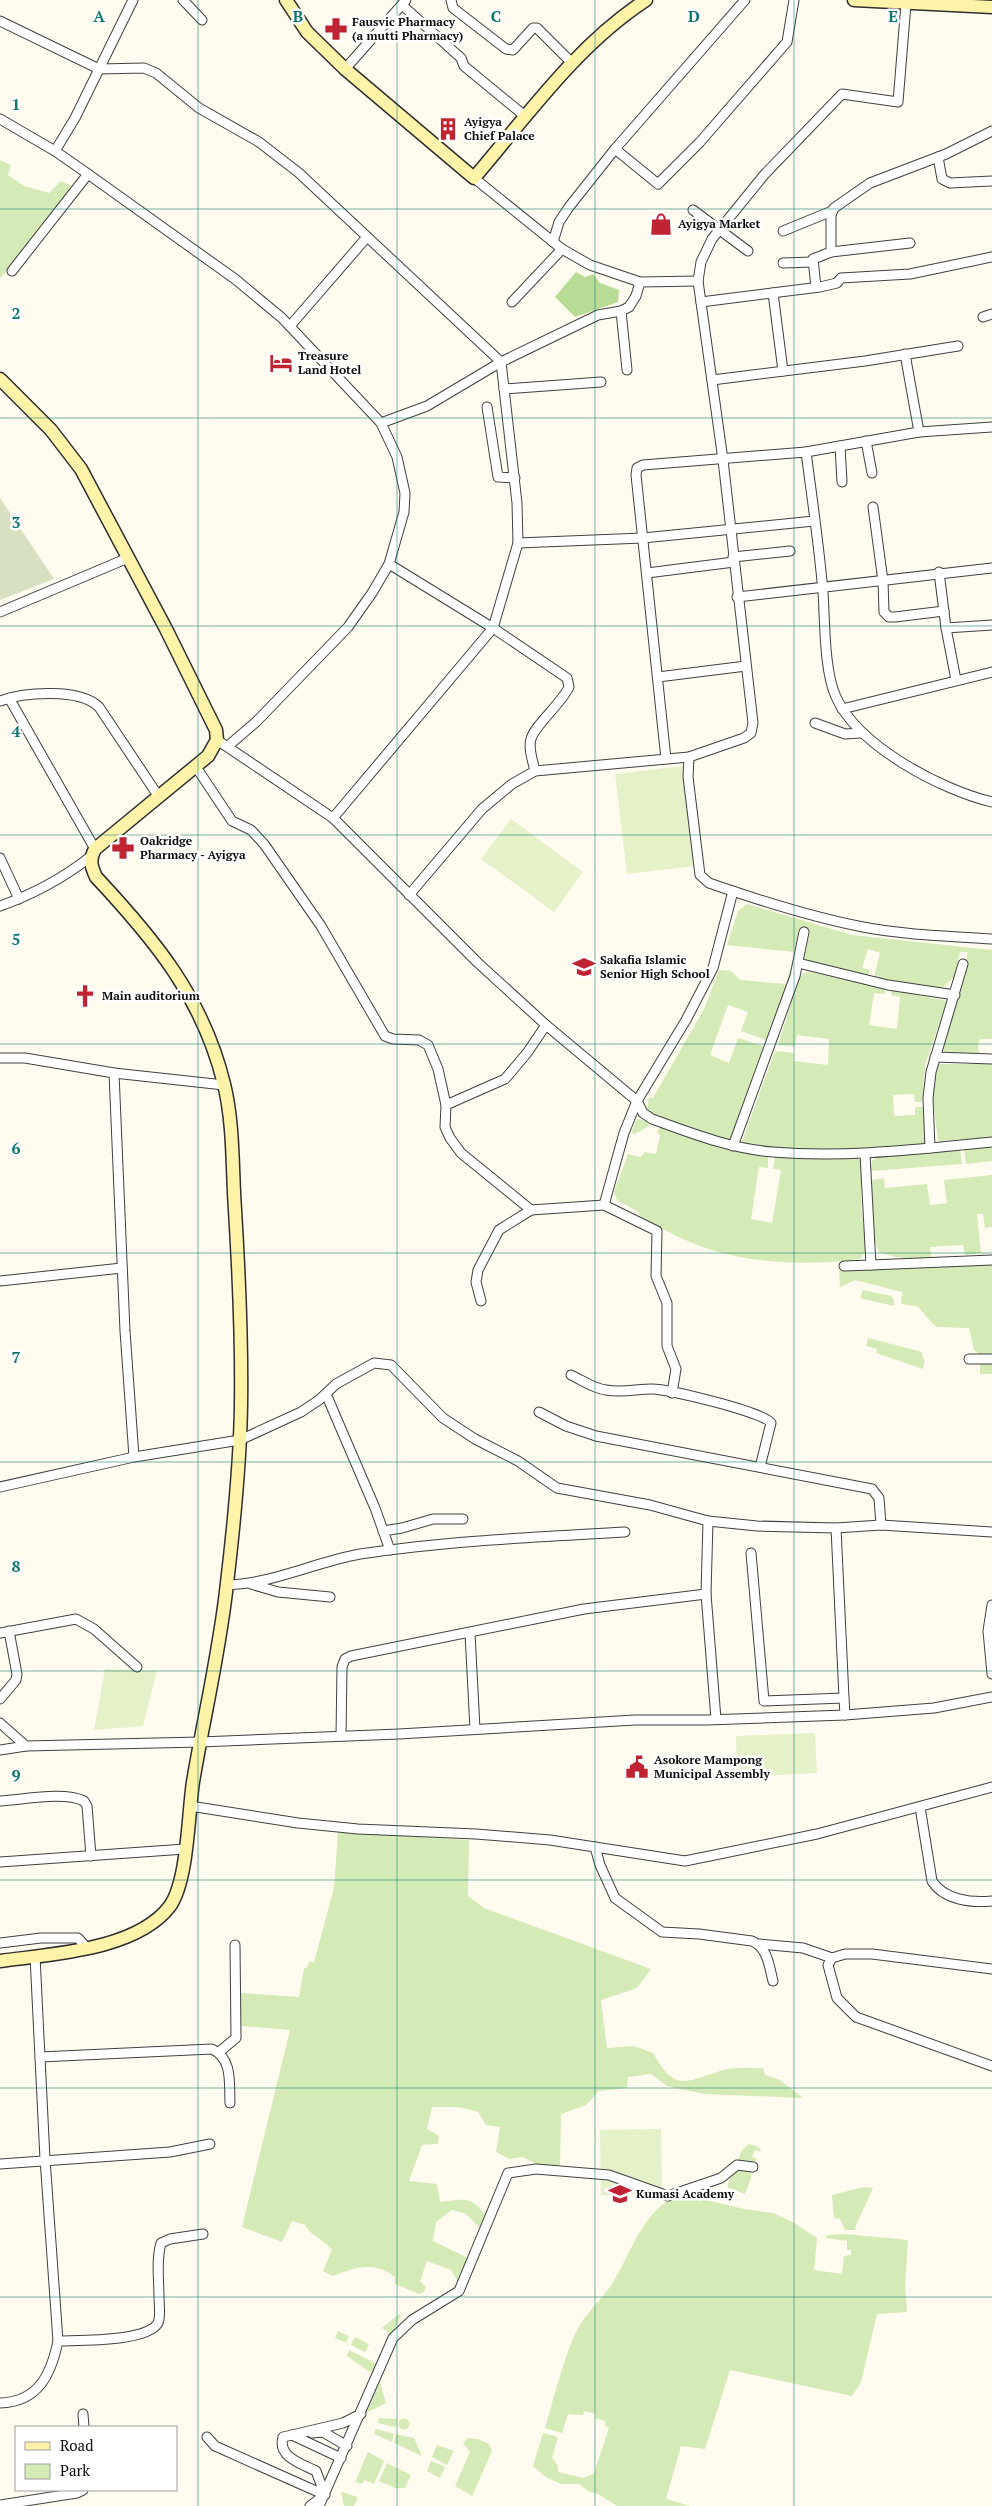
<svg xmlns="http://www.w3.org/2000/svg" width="992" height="2506" font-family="'PT Serif',serif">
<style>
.green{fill:#d4eab7}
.forest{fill:#b8db96}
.cemetery{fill:#d7e1bf}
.pitch{fill:#e5f1c9}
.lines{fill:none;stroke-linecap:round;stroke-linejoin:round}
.street-casing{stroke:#404040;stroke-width:11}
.secondary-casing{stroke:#2f2f2f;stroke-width:15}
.street{stroke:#fff;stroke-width:9}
.secondary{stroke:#fff2a9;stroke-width:12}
.grid{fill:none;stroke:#0f766e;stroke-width:1;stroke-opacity:0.55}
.labels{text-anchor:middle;stroke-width:5;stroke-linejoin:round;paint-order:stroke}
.poi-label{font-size:12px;font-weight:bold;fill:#0d0d0d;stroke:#fff;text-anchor:start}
.grid-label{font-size:16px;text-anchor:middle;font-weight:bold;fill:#0f766e;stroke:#fff;stroke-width:5;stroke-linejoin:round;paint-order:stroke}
</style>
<rect width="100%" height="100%" fill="#fffbee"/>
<g class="green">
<polygon points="0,160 11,165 8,175 24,186 49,193 61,181 75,187 20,257 0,278"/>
<polygon points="747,904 852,935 992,950 992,1039 979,1039 978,1049 981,1055 947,1054 942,1048 968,952 960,952 954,977 941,989 876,979 874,977 880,953 868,949 862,968 870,970 868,976 809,962 804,959 810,931 799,929 794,952 727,945 738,911"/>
<polygon points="793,959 795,961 769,1041 741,1031 748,1012 728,1005 710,1055 729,1063 738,1038 766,1047 747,1092 732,1139 728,1141 650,1113 647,1109 649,1097 653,1098 704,1009 719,970 731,971 740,980 786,984"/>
<path d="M 810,972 L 885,989 L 885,994 L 874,993 L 869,1025 L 897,1029 L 900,997 L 891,995 L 892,990 L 947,1001 L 925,1065 L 922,1102 L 915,1102 L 914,1094 L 893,1095 L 894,1116 L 915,1115 L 915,1107 L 923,1107 L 926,1140 L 923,1145 C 862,1149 802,1152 741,1144 L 775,1051 L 794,1053 L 793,1061 L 828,1065 L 829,1039 L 797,1035 L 795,1046 L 778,1045 L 799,978 L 802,974 Z"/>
<polygon points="939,1064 992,1064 992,1137 938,1141 933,1099 936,1067"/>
<polygon points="637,1119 647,1121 649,1126 635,1134 631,1133"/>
<path d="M 660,1126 L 739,1152 L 768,1156 L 768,1168 L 759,1167 L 751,1219 L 772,1223 L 781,1170 L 773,1169 L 775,1157 L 858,1158 L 861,1162 L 861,1204 L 866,1251 L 860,1259 C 810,1266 756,1264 708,1249 C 686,1242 664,1229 642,1219 L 637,1211 L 617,1200 L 614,1192 L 628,1154 L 641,1157 L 645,1152 L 656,1154 L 660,1135 L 657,1132 Z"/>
<polygon points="992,1146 992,1161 966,1164 964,1149"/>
<polygon points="960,1150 962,1164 871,1171 872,1161 878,1157"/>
<path d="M 992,1175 L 992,1227 L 985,1228 L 983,1214 L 977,1214 L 981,1253 L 965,1255 L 963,1245 L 930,1247 L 931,1257 C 913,1260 895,1258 879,1252 C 869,1229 871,1204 871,1180 L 884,1178 L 885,1188 L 927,1184 L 930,1205 L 947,1203 L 944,1180 Z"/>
<polygon points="989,1262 992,1264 992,1354 982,1356 974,1350 969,1328 936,1327 917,1306 901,1304 902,1292 855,1280 840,1287 839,1269"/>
<polygon points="863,1290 891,1296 894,1300 894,1306 860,1298"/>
<polygon points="868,1338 922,1352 923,1359 925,1359 923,1369 876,1353 877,1349 866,1346"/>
<polygon points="992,1361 992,1374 980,1374 980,1363"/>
<path d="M 338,1832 L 469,1840 L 468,1896 L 484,1908 L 651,1969 L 637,1988 L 601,2000 L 607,2048 L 634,2046 L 653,2053 C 677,2097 690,2078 728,2069 C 739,2067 752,2068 763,2068 L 765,2075 L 780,2080 L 803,2098 L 704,2094 L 667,2086 L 651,2074 L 628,2077 L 627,2088 L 599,2091 L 586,2105 L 561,2114 L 560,2167 L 540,2166 L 523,2157 L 509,2159 L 496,2152 L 500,2127 L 486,2125 L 478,2112 L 459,2107 L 432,2107 L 427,2129 L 439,2136 L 438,2144 L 422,2145 L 409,2181 L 437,2184 L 440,2202 C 470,2197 475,2198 491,2224 L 489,2231 L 481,2229 L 466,2214 L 452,2210 L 436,2222 L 433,2241 L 474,2261 L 474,2271 L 458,2282 L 451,2270 L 427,2261 L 420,2281 L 426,2287 L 424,2292 L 419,2294 L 395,2284 L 395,2277 C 375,2261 355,2267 333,2276 L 323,2271 L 332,2250 C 324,2240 310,2235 305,2225 L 292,2221 L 282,2242 L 242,2227 L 290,2030 L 241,2026 L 241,1993 L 299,1997 L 304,1968 L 307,1968 L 309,1962 L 314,1962 L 334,1888 Z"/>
<polygon points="749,2144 759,2147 761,2152 755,2150 752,2157 757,2159 754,2165 740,2162 738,2160 742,2150"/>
<polygon points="743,2168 751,2171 751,2179 745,2194 727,2187 733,2171"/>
<polygon points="863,2187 873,2188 855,2228 856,2230 845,2230 840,2219 834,2218 832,2195"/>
<path d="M 671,2199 L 706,2200 L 744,2209 L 773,2213 L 791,2221 L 817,2238 L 814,2270 L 842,2274 L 844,2256 L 851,2255 L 851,2250 L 847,2250 L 847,2241 L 826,2238 L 827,2235 L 845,2234 L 908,2240 L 905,2287 L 907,2312 L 877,2314 L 861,2382 L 852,2396 L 730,2370 L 705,2449 L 681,2446 L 666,2499 L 690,2506 L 617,2506 L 598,2494 L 588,2491 L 579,2484 L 562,2484 L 547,2478 L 533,2466 L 543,2433 L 558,2437 L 552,2458 L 558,2466 L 558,2472 L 583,2478 L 594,2473 L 609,2428 L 605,2426 L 606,2421 L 595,2418 L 596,2414 L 584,2411 L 583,2415 L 568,2414 L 562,2433 L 545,2428 C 554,2397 562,2364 575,2334 C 583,2317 596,2305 607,2291 C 629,2262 638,2217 671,2199 Z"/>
<polygon points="399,2314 401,2315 392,2335 382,2328"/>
<polygon points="338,2331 349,2336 346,2343 335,2338"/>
<polygon points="355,2337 369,2344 365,2352 351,2345"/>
<polygon points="349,2350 379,2365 376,2372 368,2371 347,2356"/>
<polygon points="380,2382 386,2403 366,2413"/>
<polygon points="379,2418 397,2419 396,2427 378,2423"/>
<circle cx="404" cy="2424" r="5.5"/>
<polygon points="376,2429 394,2434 392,2442 374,2434"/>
<polygon points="396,2434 414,2438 422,2456 394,2443"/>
<polygon points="468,2438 478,2439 489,2444 492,2451 472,2496 455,2486 470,2452 463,2443"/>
<polygon points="437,2445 454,2451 447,2465 432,2457"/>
<polygon points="368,2452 384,2461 374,2484 364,2480 362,2484 355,2482"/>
<polygon points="431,2461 445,2467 440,2478 427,2471"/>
<polygon points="387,2463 411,2475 405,2488 395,2488 379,2481"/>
<polygon points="341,2492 358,2497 354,2506 344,2506"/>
</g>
<polygon class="forest" points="576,272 585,277 593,274 600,283 619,290 618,302 575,317 555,297"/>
<polygon class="cemetery" points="0,498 54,579 0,600"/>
<g class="pitch">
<polygon points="683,766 695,866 627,874 615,774"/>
<polygon points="511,819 583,872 554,912 481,859"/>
<polygon points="105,1669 157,1671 143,1726 94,1730"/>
<polygon points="815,1733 817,1773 737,1777 736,1736"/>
<polygon points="661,2129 662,2194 601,2195 600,2130"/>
</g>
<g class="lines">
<defs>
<g id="street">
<polyline points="183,0 202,20"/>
<polyline points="451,0 453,8 506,49 513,50 533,28 537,28 573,64"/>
<polyline points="402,5 461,58 464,66 526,117"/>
<polyline points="0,21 99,69 144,68 156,73 199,108 259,142 299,173 501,362 517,503 518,543 493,628 333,818"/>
<polyline points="345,69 406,0"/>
<polyline points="0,119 55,151 88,174 235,279 282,318 381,423 397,457 405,493 404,512 389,564 372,593 348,627 256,722 228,746"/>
<polyline points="615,149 658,184 700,142 787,42 794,0"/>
<polyline points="55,151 75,118 133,0"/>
<polyline points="938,157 942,179 950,183 992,181"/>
<polyline points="474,178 562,249 590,265 640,282 698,281"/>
<polyline points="693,210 748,251"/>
<polyline points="783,231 832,211"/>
<polyline points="553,242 559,222 569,207 615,149 745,0"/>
<polyline points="831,252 910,243"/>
<polyline points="783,263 812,262"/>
<polyline points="12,271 88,174"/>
<polyline points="816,287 813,259 831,252 831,215 834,208 870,183 946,154 992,131"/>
<polyline points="773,293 783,371"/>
<polyline points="512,302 562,249"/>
<polyline points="701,302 820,287 837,283 841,278 910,274 992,257"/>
<polyline points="621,311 627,370"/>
<polyline points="983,317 992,314"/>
<polyline points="290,326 367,237"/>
<polyline points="905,354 919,432"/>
<polyline points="712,380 865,361 958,346"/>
<polyline points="504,389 601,382"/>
<polyline points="487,407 498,477 515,478"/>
<polyline points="381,423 427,406 501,362 598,315 621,311 629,307 636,296 640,282"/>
<polyline points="866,441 872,473"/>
<polyline points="840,446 842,482"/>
<polyline points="806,452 919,432 992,427"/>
<polyline points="873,507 883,581 884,612 889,617 895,617 944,611"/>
<polyline points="518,543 643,538 814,521"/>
<polyline points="733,557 790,551"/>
<path d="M 389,564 L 493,628 L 567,678 L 569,687 C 561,704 534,726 531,739 C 528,748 533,762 535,771"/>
<polyline points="939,572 946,628"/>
<polyline points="647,573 734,562"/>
<polyline points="737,597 992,568"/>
<polyline points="0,612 128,558"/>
<polyline points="658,677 746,666"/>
<polyline points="956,680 946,628 992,625"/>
<polyline points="9,698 95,849"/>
<path d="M 0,701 C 24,692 80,688 99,707 L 159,797"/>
<polyline points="842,709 992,672"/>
<polyline points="815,723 845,734 861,733"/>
<path d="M 217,740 L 333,818 L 477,962 L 546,1025 L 637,1101 L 643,1113 L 652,1119 C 691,1133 731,1149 773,1152 C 846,1158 919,1149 992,1142"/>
<path d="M 689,757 L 688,777 L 700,875 L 709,883 C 758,900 811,917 863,927 C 905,935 949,936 992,939"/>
<path d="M 666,759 L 636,475 L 637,468 L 643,465 L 806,452 C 812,498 819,545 823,592 C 825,621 824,671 836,697 C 858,746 941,790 992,802"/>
<polyline points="196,767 232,821 251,830 264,844 321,926 385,1036 393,1039 419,1040 428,1045 438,1069 446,1105 445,1127 450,1138 461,1153 531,1210"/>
<polyline points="0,858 19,899"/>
<polyline points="409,895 482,809 512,784 535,771 689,757 744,738 751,733 753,723 723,460 698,281 701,262 712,239 764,175 842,94 898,102 906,4"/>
<path d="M 0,906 C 34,894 62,879 90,857"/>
<polyline points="798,963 888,985 955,995"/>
<polyline points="935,1057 992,1059"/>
<polyline points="0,1058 25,1058 114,1073 224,1085"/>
<polyline points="114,1073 125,1331 134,1457"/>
<polyline points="446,1105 505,1079 527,1053 546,1025"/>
<polyline points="733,1146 795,976 804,932"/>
<polyline points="930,1148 928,1098 931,1072 963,964"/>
<polyline points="865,1154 871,1265 992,1260"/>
<polyline points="604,1205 624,1133 637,1101 686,1020 713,968 733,891"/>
<polyline points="844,1266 871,1265"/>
<polyline points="0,1281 122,1268"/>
<polyline points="481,1301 476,1282 478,1270 499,1230 531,1210 604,1205 657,1231 656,1276 667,1303 667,1346 676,1369 672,1393"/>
<polyline points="969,1359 992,1359"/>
<path d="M 571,1375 C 582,1380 594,1389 606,1390 C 622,1393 637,1389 652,1389 C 668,1389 764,1412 771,1423 L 760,1467"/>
<polyline points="326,1394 375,1508 390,1550"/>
<polyline points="539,1412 566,1426 596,1436 872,1489 879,1498 881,1525"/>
<polyline points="0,1487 134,1457 240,1440 301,1412 319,1400 336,1384 374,1363 391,1365 443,1418 475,1439 518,1461 557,1488 650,1505 708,1521 757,1526 836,1528 844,1698"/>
<polyline points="708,1521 706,1594 716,1719"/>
<polyline points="836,1528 881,1525 992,1532"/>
<polyline points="383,1531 402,1528 433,1519 463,1519"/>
<polyline points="751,1553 764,1701 844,1698 845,1715"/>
<polyline points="251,1584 278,1592 330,1597"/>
<path d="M 227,1585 C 272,1584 315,1562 360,1554 C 446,1541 538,1537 625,1532"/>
<polyline points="992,1605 988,1631 992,1674"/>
<polyline points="0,1633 76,1619 94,1629 137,1667"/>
<polyline points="470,1633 475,1729"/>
<polyline points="0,1699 16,1680 17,1674 9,1631"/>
<polyline points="0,1723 26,1746"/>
<polyline points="341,1736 342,1667 345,1659 351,1656 584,1609 706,1594"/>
<polyline points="0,1750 26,1746 200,1742 399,1734 635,1720 707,1720 845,1715 934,1708 992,1697"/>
<path d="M 0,1801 C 23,1800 63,1791 84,1801 L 87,1806 L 91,1856"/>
<polyline points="190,1806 298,1823 358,1829 476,1834 550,1840 685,1861 817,1834 992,1787"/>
<path d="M 920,1807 L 932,1881 C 944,1900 971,1903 992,1901"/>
<path d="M 595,1847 L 600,1865 L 615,1898 L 662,1932 L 699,1934 L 752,1941 C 768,1948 769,1966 773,1981"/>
<polyline points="0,1862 185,1849"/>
<polyline points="0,1943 41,1938 78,1938 86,1947"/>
<polyline points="759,1944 803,1948 832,1958"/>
<polyline points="992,1969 872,1954 845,1954 832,1958 828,1965 837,1998 856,2017 992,2066"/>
<polyline points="219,2052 236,2038 235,1945"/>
<path d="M 40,2057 L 212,2049 C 233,2059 229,2083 230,2103"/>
<polyline points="0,2164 170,2152 210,2144"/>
<path d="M 58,2341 C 79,2340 147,2342 158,2323 C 161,2316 159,2305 159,2297 C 159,2279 156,2260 161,2243 L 170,2239 L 203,2234"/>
<path d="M 0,2403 C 38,2402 51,2375 58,2341 L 45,2159 L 35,1956"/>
<polyline points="83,2414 84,2427"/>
<polyline points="312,2433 323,2432 347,2446"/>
<polyline points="292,2435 343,2423 361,2414"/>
<path d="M 207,2437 L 215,2446 L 325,2495 L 316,2471 C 302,2464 277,2457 283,2437 L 292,2435 L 341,2458"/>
<polyline points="0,2505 77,2493 83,2490"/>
<polyline points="310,2506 323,2496"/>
<polyline points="319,2506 393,2338 412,2320 459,2291 508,2173 536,2169 609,2175 668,2196 721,2178 737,2165 753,2167"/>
</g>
<g id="secondary">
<path d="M 286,0 L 307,32 L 345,69 L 474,178 C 527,116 577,45 646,0"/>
<polyline points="854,0 992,7"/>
<path d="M 0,379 L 51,430 L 81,469 L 166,629 L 216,730 L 217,740 L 208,756 L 95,849 C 89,860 91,866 96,877 C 155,940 203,998 224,1084 C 234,1125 232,1168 235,1210 C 239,1275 242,1341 241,1406 C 240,1465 234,1524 227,1583 C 220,1650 204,1716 193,1782 C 188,1815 188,1880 170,1906 C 137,1950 52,1954 0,1961"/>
</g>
</defs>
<use href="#street" class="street-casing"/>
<use href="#secondary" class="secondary-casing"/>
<use href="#street" class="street"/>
<use href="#secondary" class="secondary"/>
</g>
<path class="grid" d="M 198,0 L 198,2506M 397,0 L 397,2506M 595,0 L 595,2506M 794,0 L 794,2506M 0,209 L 992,209M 0,418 L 992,418M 0,626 L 992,626M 0,835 L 992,835M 0,1044 L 992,1044M 0,1253 L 992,1253M 0,1462 L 992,1462M 0,1671 L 992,1671M 0,1880 L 992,1880M 0,2088 L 992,2088M 0,2297 L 992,2297"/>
<defs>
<symbol id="pharmacy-bare" viewBox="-9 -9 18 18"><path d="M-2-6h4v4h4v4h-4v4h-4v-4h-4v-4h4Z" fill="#c02331" stroke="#fff" stroke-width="2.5" paint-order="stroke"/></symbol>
<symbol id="building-bare" viewBox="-9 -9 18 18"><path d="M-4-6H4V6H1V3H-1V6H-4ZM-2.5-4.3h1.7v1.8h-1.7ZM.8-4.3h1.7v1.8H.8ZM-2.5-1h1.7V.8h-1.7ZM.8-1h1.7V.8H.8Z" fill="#c02331" stroke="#fff" stroke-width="2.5" paint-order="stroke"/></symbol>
<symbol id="shop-bare" viewBox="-9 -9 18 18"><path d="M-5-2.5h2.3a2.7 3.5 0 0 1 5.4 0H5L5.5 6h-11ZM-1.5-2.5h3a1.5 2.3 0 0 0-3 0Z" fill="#c02331" stroke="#fff" stroke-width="2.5" paint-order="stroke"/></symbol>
<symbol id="hotel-bare" viewBox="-9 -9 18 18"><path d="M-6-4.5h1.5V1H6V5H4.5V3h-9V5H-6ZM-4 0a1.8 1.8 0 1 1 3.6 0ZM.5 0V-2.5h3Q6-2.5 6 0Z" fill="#c02331" stroke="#fff" stroke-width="2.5" paint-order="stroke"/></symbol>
<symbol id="school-bare" viewBox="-9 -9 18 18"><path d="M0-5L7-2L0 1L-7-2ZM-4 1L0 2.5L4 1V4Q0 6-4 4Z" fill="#c02331" stroke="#fff" stroke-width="2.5" paint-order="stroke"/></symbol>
<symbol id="church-bare" viewBox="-9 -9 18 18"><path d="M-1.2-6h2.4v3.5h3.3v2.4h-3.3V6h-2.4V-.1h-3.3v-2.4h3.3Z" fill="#c02331" stroke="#fff" stroke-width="2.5" paint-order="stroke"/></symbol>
<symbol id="civic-bare" viewBox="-9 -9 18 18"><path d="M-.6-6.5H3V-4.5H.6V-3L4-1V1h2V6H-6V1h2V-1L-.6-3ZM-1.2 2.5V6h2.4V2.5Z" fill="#c02331" stroke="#fff" stroke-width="2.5" paint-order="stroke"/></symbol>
</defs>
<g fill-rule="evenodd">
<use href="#pharmacy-bare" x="320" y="13" width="32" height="32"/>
<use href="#building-bare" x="432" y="113" width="32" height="32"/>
<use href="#shop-bare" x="645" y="208" width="32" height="32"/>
<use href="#hotel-bare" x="265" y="347" width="32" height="32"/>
<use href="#pharmacy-bare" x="107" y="832" width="32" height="32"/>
<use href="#school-bare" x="568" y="951" width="32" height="32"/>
<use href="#church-bare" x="69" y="980" width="32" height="32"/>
<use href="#civic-bare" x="621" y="1751" width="32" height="32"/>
<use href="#school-bare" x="604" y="2178" width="32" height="32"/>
</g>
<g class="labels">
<g class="poi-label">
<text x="352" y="26">Fausvic Pharmacy<tspan x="352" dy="14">(a mutti Pharmacy)</tspan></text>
<text x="464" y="126">Ayigya<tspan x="464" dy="14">Chief Palace</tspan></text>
<text x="678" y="228">Ayigya Market</text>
<text x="298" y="360">Treasure<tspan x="298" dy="14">Land Hotel</tspan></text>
<text x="140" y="845">Oakridge<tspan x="140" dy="14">Pharmacy - Ayigya</tspan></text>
<text x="600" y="964">Sakafia Islamic<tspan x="600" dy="14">Senior High School</tspan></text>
<text x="102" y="1000">Main auditorium</text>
<text x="654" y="1764">Asokore Mampong<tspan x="654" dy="14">Municipal Assembly</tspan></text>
<text x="636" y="2198">Kumasi Academy</text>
</g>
</g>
<g class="grid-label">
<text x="99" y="22">A</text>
<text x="298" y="22">B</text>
<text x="496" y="22">C</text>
<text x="694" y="22">D</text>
<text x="893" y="22">E</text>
<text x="16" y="110">1</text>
<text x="16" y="319">2</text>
<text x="16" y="528">3</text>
<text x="16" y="737">4</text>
<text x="16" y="945">5</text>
<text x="16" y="1154">6</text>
<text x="16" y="1363">7</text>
<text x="16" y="1572">8</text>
<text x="16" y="1781">9</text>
</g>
<rect x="15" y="2426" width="162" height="65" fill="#ffffff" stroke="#9e9e9e"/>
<rect x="25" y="2442" width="25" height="8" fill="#fff2a9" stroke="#9e9e9e"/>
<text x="60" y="2451" font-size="15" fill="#0d0d0d">Road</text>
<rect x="25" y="2464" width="25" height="15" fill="#d4eab7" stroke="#9e9e9e"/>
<text x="60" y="2476" font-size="15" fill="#0d0d0d">Park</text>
</svg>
